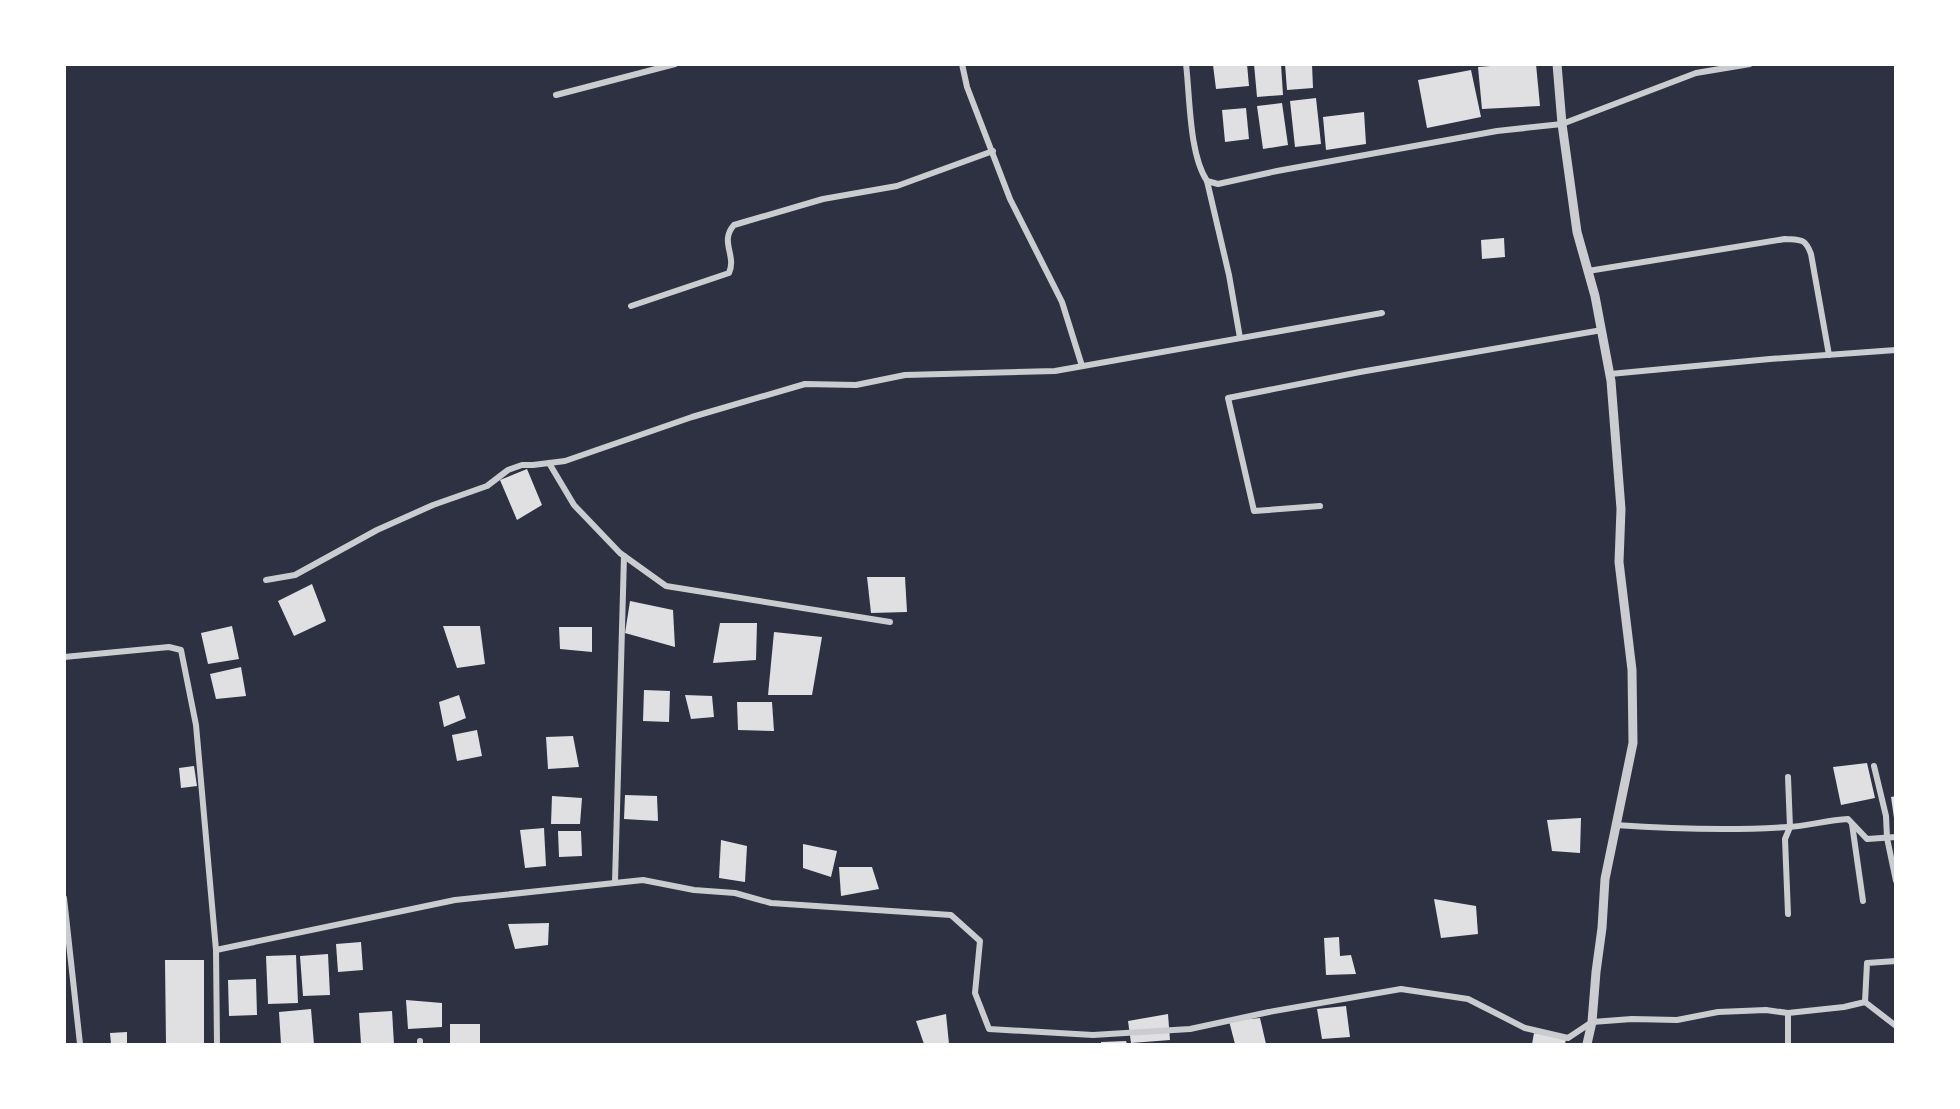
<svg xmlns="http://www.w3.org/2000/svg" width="1960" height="1109" font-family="Raleway,sans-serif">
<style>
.building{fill:#e0e0e3}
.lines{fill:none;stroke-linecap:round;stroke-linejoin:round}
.minor{stroke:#caccd0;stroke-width:6}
.tertiary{stroke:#caccd0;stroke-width:9}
</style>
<rect width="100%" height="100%" fill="#2d3142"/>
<g class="building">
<polygon points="1247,64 1249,86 1216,89 1213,65"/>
<polygon points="1254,64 1281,64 1283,95 1257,97"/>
<polygon points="1285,64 1312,64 1313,88 1287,90"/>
<polygon points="1515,64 1536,64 1540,106 1482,109 1478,67"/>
<polygon points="1471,70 1481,117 1427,128 1418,80"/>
<polygon points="1316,98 1321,144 1295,147 1290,101"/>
<polygon points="1282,103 1288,145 1263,149 1257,106"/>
<polygon points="1246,108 1249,139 1225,142 1222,110"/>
<polygon points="1364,112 1366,144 1326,150 1323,117"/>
<polygon points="1504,238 1505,257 1482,259 1481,240"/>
<polygon points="527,469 542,505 517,520 500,480"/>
<polygon points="867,577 905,577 907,612 871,613"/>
<polygon points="312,584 326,621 294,636 278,601"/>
<polygon points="630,601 673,610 675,647 625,633"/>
<polygon points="720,623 757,623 756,660 713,663"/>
<polygon points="232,626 239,659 208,664 201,633"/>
<polygon points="443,626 480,626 485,664 457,668"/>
<polygon points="559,627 592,627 592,652 560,649"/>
<polygon points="774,632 822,637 812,695 768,695"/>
<polygon points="241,667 246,696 216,699 210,674"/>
<polygon points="644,690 670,691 669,722 643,721"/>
<polygon points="459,695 466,718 444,727 439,702"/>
<polygon points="685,695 712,696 714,717 691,719"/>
<polygon points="737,702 772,702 774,731 738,730"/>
<polygon points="477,730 482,756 457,761 452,735"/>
<polygon points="573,736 579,767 548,769 546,737"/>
<polygon points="1867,763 1875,798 1841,805 1833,767"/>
<polygon points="194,766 197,786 181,788 179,768"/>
<polygon points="625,795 657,796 658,821 624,819"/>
<polygon points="552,796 582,798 580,824 551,824"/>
<polygon points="1896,796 1896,818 1894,818 1891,797"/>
<polygon points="1581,818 1580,853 1552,851 1547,820"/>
<polygon points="544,828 546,866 525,868 520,830"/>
<polygon points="558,831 581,831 582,856 559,857"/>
<polygon points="721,840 747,846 745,882 719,878"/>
<polygon points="803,844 837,851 831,877 803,868"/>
<polygon points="839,867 872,867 879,889 841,896"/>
<polygon points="1434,899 1476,906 1478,934 1441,938"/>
<polygon points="549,923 548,945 515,949 508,924"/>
<polygon points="1339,937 1340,956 1351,955 1356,974 1326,975 1324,938"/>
<polygon points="361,942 363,970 338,972 336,944"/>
<polygon points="328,954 330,995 303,996 300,956"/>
<polygon points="296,955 298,1003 268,1004 266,956"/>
<polygon points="165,960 204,960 204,1044 166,1044"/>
<polygon points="256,979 257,1015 229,1016 228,980"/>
<polygon points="406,1000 442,1003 442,1027 408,1029"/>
<polygon points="1346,1006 1350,1037 1322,1039 1317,1009"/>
<polygon points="311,1009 314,1044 281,1044 279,1012"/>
<polygon points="392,1011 394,1044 361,1044 359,1013"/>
<polygon points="946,1014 949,1044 924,1044 916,1021"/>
<polygon points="1168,1014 1170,1040 1131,1043 1128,1021"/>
<polygon points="1260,1018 1266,1044 1235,1044 1229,1021"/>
<rect x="450" y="1024" width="30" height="20"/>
<polygon points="127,1032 127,1044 111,1044 110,1033"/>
<polygon points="1534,1033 1566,1039 1565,1044 1532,1044"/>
<polygon points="1126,1041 1127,1044 1101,1044 1101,1042"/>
</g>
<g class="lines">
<g class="minor">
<polyline points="962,64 967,87 1010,199 1062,302 1082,366"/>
<path d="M 1186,64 C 1190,97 1189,154 1207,181 L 1218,184 L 1277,171 L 1497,131 L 1562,124 L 1696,73 L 1750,64"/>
<polyline points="556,95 675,64"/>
<polyline points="1207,181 1229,275 1240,338"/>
<path d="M 1588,271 L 1785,239 C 1801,240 1805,238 1811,254 L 1829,355"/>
<path d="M 631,306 L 729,273 C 737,255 719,242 734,225 L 823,199 L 897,186 L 993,151"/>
<polyline points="1610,374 1770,359 1896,350"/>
<polyline points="549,463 574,505 620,553 666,586 890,622"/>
<polyline points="1320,506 1254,511 1228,398 1360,372 1602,330"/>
<polyline points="266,580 295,575 377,530 433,505 487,486 508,470 522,465 533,465 565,461 692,417 805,384 856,385 905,375 1055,371 1382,313"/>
<polyline points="64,657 169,647 181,650 196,725 216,950 217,1044"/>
<polyline points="1874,766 1886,816 1887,838 1896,881"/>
<polyline points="1852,824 1863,901"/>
<path d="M 1615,825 C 1673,829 1730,831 1788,827 C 1808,826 1827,820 1848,819 L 1867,839 L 1896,837"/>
<polyline points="615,882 624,556"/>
<polyline points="64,898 80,1044"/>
<polyline points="1788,914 1785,839 1790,827 1788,777"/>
<polyline points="216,950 455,900 643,880 694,890 735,893 771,903 951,915 980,941 975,993 989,1029 1093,1035 1190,1029 1269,1012 1401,989 1468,999 1525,1028 1568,1038 1592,1022 1632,1019 1677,1020 1718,1012 1766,1010 1788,1013 1788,1044"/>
<polyline points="1865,1002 1896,1026"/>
<polyline points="1788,1013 1844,1007 1865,1002 1867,963 1896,961"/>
<polyline points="420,1044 420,1041"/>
</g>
<polyline class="tertiary" points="1557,64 1562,124 1577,232 1595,296 1611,381 1621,509 1619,562 1632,670 1633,743 1605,879 1602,928 1596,972 1592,1022 1587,1044"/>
</g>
<rect width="1960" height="1109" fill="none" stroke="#ffffff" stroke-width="132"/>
</svg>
